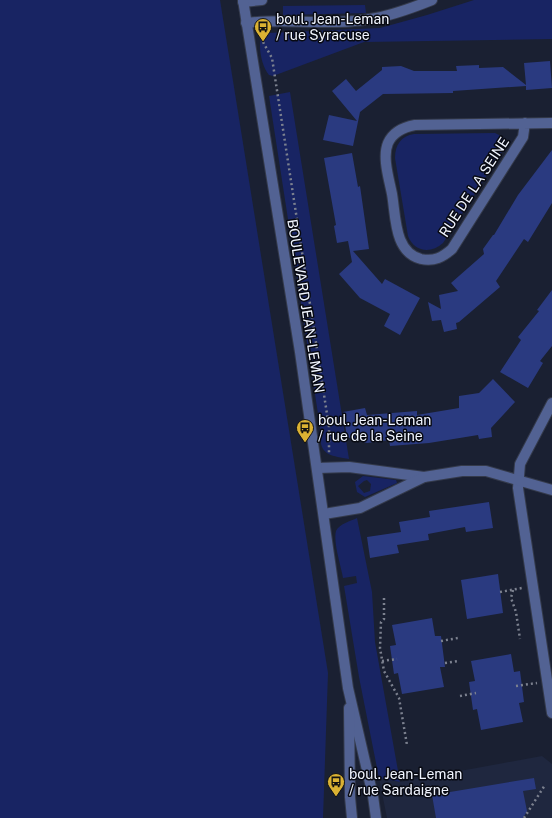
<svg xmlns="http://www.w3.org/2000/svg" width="552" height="818" font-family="'Public Sans',sans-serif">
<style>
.built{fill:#1f273f}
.green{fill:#182463;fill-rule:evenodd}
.building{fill:#2a3a80}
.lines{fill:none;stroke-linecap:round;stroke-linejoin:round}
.minor-casing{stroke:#343a4b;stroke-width:12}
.tertiary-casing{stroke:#343a4b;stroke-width:12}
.path{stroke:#7c818f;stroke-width:2.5;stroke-dasharray:2 3;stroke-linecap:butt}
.minor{stroke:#526293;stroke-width:10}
.tertiary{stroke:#526293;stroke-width:10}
.labels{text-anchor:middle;stroke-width:3;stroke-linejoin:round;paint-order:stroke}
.poi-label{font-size:14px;fill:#f1f5ff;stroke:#080a12;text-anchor:start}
.street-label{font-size:14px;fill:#f1f5ff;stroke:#080a12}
</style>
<rect width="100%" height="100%" fill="#1a2032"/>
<polygon class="built" points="542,756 552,764 552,818 387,818 379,778 400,782"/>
<g class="green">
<polygon points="0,0 220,0 328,673 323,818 0,818"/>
<path d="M 474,0 L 552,0 L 552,39 L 364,42 L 273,76 L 269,75 C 262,67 258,48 261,38 L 268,33 L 380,28 L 427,15 Z"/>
<polygon points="365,5 366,13 283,15 283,6"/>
<path d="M 290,92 L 349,459 C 331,456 318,455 321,433 L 269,96 Z"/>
<path d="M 495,133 L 503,137 L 505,147 L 443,243 C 431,254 414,252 408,236 L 395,158 C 395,145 401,136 414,134 Z"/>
<path d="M 363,476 L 396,480 L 397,483 L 365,497 L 357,492 L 355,482 ZM 367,480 L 371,484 L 370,491 L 364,493 L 358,486 L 364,481 Z"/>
<path d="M 357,518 L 372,592 L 375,642 L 400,782 L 379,778 L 359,677 L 344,586 L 357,583 L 356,576 L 343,578 C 341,566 333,542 336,531 C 339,524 351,521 357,518 Z"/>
</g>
<g class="building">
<polygon points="550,61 552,88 526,90 526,86 453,91 453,93 383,94 360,112 353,146 323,140 329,115 357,121 332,91 346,79 356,91 382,70 382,67 401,66 414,71 457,71 456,66 479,65 479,68 503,67 526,85 524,63"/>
<polygon points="552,150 552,203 528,242 524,239 496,281 500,287 459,322 456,323 457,329 444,332 441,320 432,321 428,302 441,309 439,295 458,291 451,283 484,254 483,249 493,235 494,235 518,195"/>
<polygon points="352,153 358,187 360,186 369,249 353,251 382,284 385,279 420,298 400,335 384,326 390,314 360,298 339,274 352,262 348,241 337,243 334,226 336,225 324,158"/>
<polygon points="552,290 552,346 540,361 543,363 528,388 500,372 521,340 518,337 539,311 537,310"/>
<polygon points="493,379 515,402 491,428 492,437 479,439 478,435 429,443 390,446 389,440 367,443 347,437 343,412 365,408 367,415 417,411 417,415 459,408 459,396 479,393"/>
<polygon points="489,502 493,528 466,532 465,527 428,534 429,540 397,545 399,553 370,558 367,537 401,532 399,522 430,517 429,511"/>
<polygon points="498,574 503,613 467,619 461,580"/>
<polygon points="432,618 435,636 441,636 445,667 440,667 444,687 402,694 398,673 394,674 390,646 396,645 392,625"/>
<polygon points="511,654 514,672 520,671 524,702 519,703 523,722 481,730 477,709 473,710 469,682 475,681 471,661"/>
<polygon points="534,778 536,789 523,791 527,811 523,818 436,818 432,795"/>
</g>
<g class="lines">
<defs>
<g id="minor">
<polyline points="243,2 262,0"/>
<path d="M 246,23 C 287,18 329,26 370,19 C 391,16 412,8 432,0"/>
<path d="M 525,123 L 523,137 L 452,249 C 443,257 434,262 421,259 C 394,252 396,217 392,194 C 389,179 382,157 388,143 C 393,132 404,127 415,125 L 552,123"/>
<polyline points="552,403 520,464 518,488 552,713"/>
<polyline points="317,468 349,467 424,477"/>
<polyline points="324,514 360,508 424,477 462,471 486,471 552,490"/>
</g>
<g id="tertiary">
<polyline points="243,0 300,352 348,688 373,796 376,818"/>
<polyline points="349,708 350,797 352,818"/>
</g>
</defs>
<use href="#minor" class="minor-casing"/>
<use href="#tertiary" class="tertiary-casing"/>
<g class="path">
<polyline points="263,42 272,58 329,427 329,454"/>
<polyline points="513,590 511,598 516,612 520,639"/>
<polyline points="500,592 522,588"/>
<polyline points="384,598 384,619 381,622 380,648 384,671 399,698 407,745"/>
<polyline points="441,641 458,638"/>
<polyline points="382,661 397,659"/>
<polyline points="445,663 459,661"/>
<polyline points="516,686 537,683"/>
<polyline points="460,696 476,693"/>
<polyline points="524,818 545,785"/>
</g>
<use href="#minor" class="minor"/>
<use href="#tertiary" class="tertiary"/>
</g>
<defs>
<symbol id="bus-pin" viewBox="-11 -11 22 30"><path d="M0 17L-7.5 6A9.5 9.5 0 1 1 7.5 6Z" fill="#dbb233" stroke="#080a12"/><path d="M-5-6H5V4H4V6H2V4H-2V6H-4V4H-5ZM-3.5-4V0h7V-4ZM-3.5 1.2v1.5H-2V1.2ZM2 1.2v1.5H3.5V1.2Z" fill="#111"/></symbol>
</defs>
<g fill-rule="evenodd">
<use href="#bus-pin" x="253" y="17" width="20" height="27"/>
<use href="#bus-pin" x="295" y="418" width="20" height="27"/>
<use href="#bus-pin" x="326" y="772" width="20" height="27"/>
</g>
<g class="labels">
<g class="poi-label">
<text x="276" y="24">boul. Jean-Leman<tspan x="276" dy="16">/ rue Syracuse</tspan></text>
<text x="318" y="425">boul. Jean-Leman<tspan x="318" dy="16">/ rue de la Seine</tspan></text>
<text x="349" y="779">boul. Jean-Leman<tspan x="349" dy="16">/ rue Sardaigne</tspan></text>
</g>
<g class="street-label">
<text transform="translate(474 187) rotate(-57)" y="5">RUE DE LA SEINE</text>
<text transform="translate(306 306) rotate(81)" y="5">BOULEVARD JEAN-LEMAN</text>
</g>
</g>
</svg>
